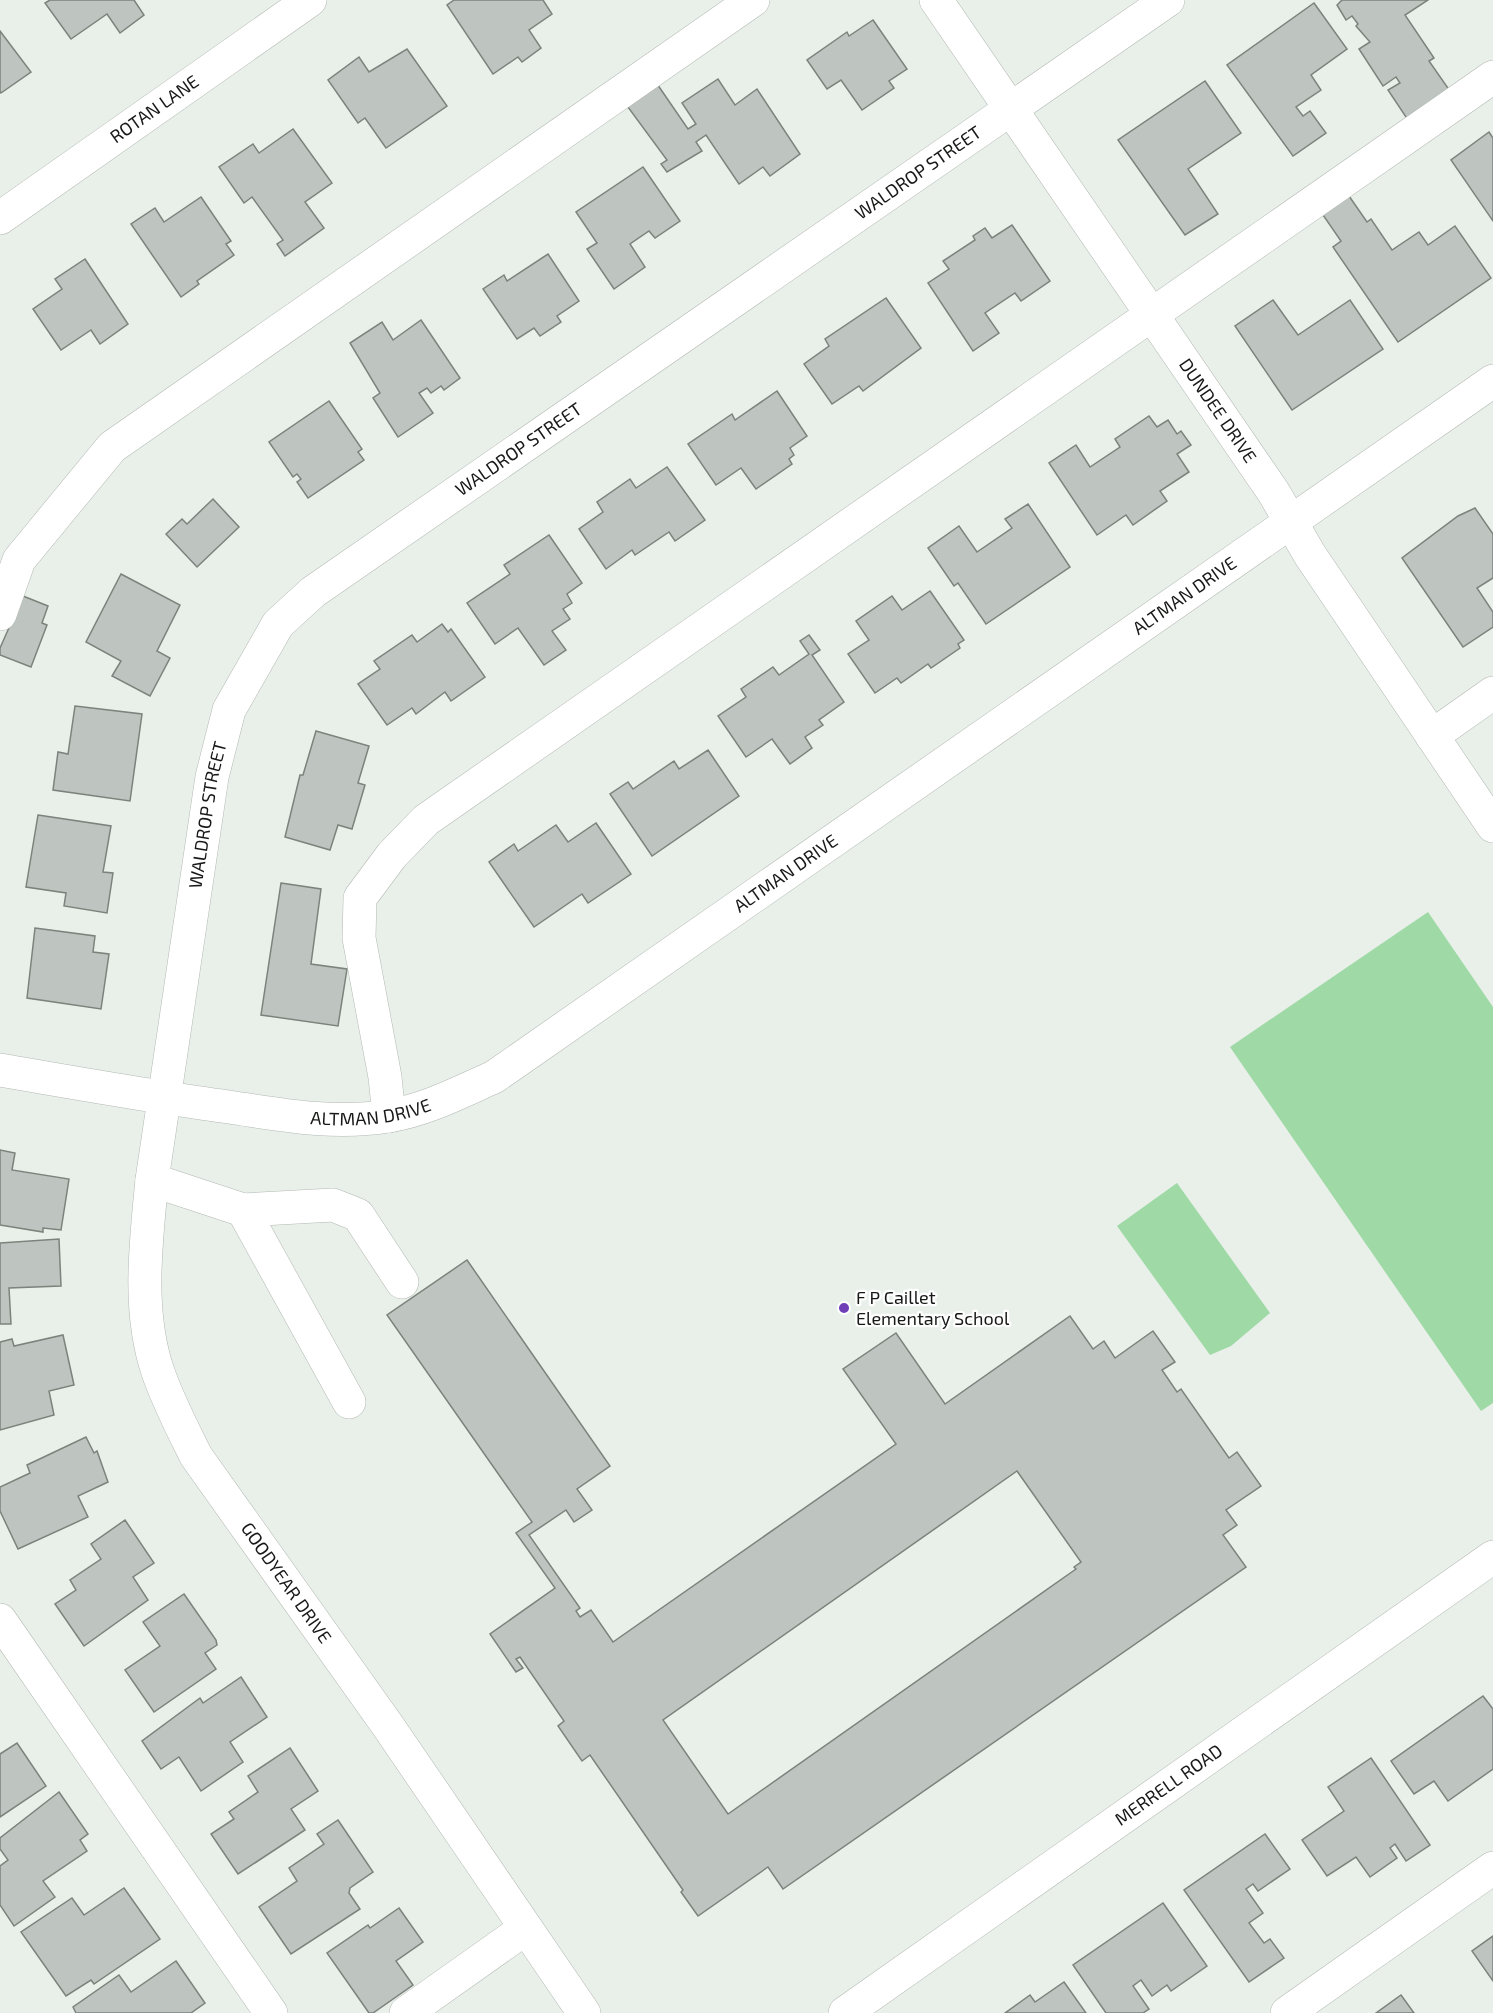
<svg xmlns="http://www.w3.org/2000/svg" width="1493" height="2013" font-family="'Exo 2',sans-serif">
<style>
.green{fill:#9fd9a6}
.building{fill:#bec4bf;stroke:#7c827c;stroke-width:1.5;fill-rule:evenodd}
.lines{fill:none;stroke-linecap:round;stroke-linejoin:round}
.minor-casing{stroke:#b3b9b3;stroke-width:34}
.minor{stroke:#fff;stroke-width:33}
.poi-dot{fill:#6f3fb7;stroke:#fff;stroke-width:2}
.labels{text-anchor:middle;stroke-width:4.5;stroke-linejoin:round;paint-order:stroke}
.street-label{font-size:18px;fill:#171917;stroke:#fff}
.poi-label{font-size:18px;fill:#171917;stroke:#fff;text-anchor:start}
</style>
<rect width="100%" height="100%" fill="#e9f0ea"/>
<g class="green">
<polygon points="1428,912 1493,1007 1493,1403 1481,1411 1230,1047"/>
<polygon points="1177,1183 1270,1313 1231,1346 1210,1355 1117,1226"/>
</g>
<g class="building">
<polygon points="50,0 134,0 144,15 120,33 107,14 71,39 45,3"/>
<polygon points="454,0 543,0 552,14 529,30 541,48 522,62 518,57 493,74 447,5"/>
<polygon points="1342,0 1428,0 1405,15 1434,58 1429,61 1450,91 1408,120 1388,90 1400,83 1396,77 1383,86 1359,49 1370,42 1356,26 1358,24 1352,16 1346,20 1337,5"/>
<polygon points="1314,3 1347,49 1311,75 1321,90 1296,107 1303,116 1310,111 1326,133 1293,156 1227,65"/>
<polygon points="873,20 907,69 889,81 894,88 862,110 841,80 827,89 807,60 847,32 849,36"/>
<polygon points="0,31 31,72 1,93 0,91"/>
<polygon points="407,49 447,106 386,148 365,118 358,123 328,80 359,57 369,72"/>
<polygon points="653,78 688,129 696,124 682,103 718,79 735,105 757,89 800,154 770,176 763,167 739,184 706,135 696,142 702,151 667,172 661,164 667,160 622,99"/>
<polygon points="1205,81 1241,133 1188,169 1218,214 1185,235 1118,140"/>
<polygon points="293,129 332,183 305,202 324,228 285,256 277,244 283,240 252,197 244,203 219,167 253,144 259,153"/>
<polygon points="1489,132 1493,138 1493,221 1451,160"/>
<polygon points="643,167 680,221 655,238 649,231 630,244 645,267 614,289 587,249 597,243 576,212"/>
<polygon points="1349,196 1367,222 1371,219 1392,250 1419,232 1428,245 1455,226 1491,278 1398,342 1333,247 1341,241 1323,215"/>
<polygon points="201,197 231,241 226,244 234,255 197,281 199,284 181,297 131,224 155,208 164,222"/>
<polygon points="1012,225 1050,281 1021,301 1015,293 985,313 999,333 973,351 928,283 949,269 943,261 975,240 973,236 985,228 992,238"/>
<polygon points="548,254 579,301 557,316 561,322 540,336 534,328 517,339 483,289 504,275 507,281"/>
<polygon points="85,259 128,324 100,344 91,330 61,350 33,309 62,289 55,279"/>
<polygon points="886,298 921,348 863,391 859,386 832,404 804,364 829,346 825,339"/>
<polygon points="1273,300 1298,335 1350,300 1383,349 1292,410 1235,326"/>
<polygon points="421,320 460,378 444,390 441,386 431,393 427,388 419,393 433,413 398,437 373,398 380,393 350,343 382,322 393,340"/>
<polygon points="777,391 807,436 790,448 794,455 789,459 792,464 756,489 741,468 716,485 688,444 732,414 735,420"/>
<polygon points="329,401 362,449 358,452 364,460 308,498 297,482 301,479 297,474 293,477 269,442"/>
<polygon points="1149,416 1157,427 1168,420 1177,434 1181,431 1191,445 1177,454 1189,472 1160,491 1167,501 1133,525 1126,515 1097,535 1049,463 1076,445 1090,467 1120,447 1115,439"/>
<polygon points="667,467 705,520 675,541 669,532 635,555 632,550 606,569 579,529 603,512 597,502 630,479 636,488"/>
<polygon points="213,499 239,527 197,567 166,534 182,519 187,524"/>
<polygon points="1028,504 1070,567 986,624 958,583 954,586 928,548 959,526 977,552 1012,528 1005,519"/>
<polygon points="1475,508 1493,534 1493,578 1477,588 1493,612 1493,627 1463,647 1402,558 1458,516"/>
<polygon points="549,535 582,583 567,594 572,603 563,609 570,619 552,631 566,650 544,665 518,628 495,644 467,603 510,574 504,565"/>
<polygon points="121,574 180,605 157,651 170,658 150,696 112,676 121,661 86,642"/>
<polygon points="930,591 964,640 958,644 960,648 931,668 928,664 901,683 897,678 875,693 848,654 869,640 856,621 892,596 902,610"/>
<polygon points="23,596 48,606 42,623 47,625 31,667 0,655 0,648"/>
<polygon points="442,624 448,632 451,629 485,677 451,701 445,692 416,714 412,708 387,725 358,684 380,669 374,661 412,635 417,642"/>
<polygon points="809,635 820,650 812,655 844,702 819,720 823,725 805,737 812,748 790,764 772,739 746,757 718,716 746,697 741,689 773,667 779,675 809,654 800,641"/>
<polygon points="75,706 142,714 130,801 53,790 58,752 68,754"/>
<polygon points="316,731 369,746 358,783 365,785 352,829 338,825 330,850 285,837 300,775 303,775"/>
<polygon points="708,750 739,796 652,856 610,794 628,782 633,789 674,761 679,769"/>
<polygon points="38,815 111,826 103,872 113,873 107,913 64,906 66,893 26,887"/>
<polygon points="596,823 631,874 588,903 582,894 534,927 489,862 514,844 518,851 556,825 568,842"/>
<polygon points="281,883 321,889 311,964 347,969 338,1026 261,1015"/>
<polygon points="35,928 95,936 93,952 109,954 101,1009 27,998"/>
<polygon points="0,1150 15,1153 12,1170 69,1179 61,1230 43,1228 43,1232 0,1225"/>
<polygon points="59,1239 61,1286 9,1288 11,1324 0,1324 0,1243"/>
<path d="M 467,1260 L 610,1466 L 577,1489 L 592,1510 L 574,1522 L 566,1510 L 529,1535 L 580,1608 L 576,1611 L 580,1617 L 591,1610 L 613,1642 L 896,1444 L 843,1369 L 896,1333 L 945,1404 L 1070,1316 L 1093,1349 L 1104,1341 L 1115,1358 L 1153,1331 L 1175,1362 L 1162,1370 L 1177,1392 L 1181,1389 L 1229,1458 L 1237,1452 L 1261,1486 L 1226,1510 L 1237,1525 L 1223,1535 L 1246,1567 L 783,1889 L 768,1867 L 698,1916 L 681,1892 L 683,1890 L 590,1755 L 582,1761 L 558,1726 L 564,1721 L 520,1657 L 516,1659 L 523,1668 L 516,1672 L 490,1634 L 555,1588 L 516,1533 L 532,1522 L 387,1315 ZM 1017,1471 L 1081,1562 L 1074,1567 L 1076,1569 L 728,1814 L 663,1720 Z"/>
<polygon points="63,1335 74,1385 49,1391 54,1415 0,1430 0,1342 12,1339 14,1346"/>
<polygon points="86,1437 94,1453 97,1451 108,1482 78,1496 88,1517 18,1549 0,1511 0,1487 30,1473 27,1465"/>
<polygon points="125,1520 154,1563 133,1577 148,1600 84,1646 55,1604 76,1590 70,1580 101,1559 91,1544"/>
<polygon points="184,1594 216,1640 217,1645 205,1653 216,1669 154,1712 125,1670 160,1646 143,1622"/>
<polygon points="241,1677 267,1717 230,1742 243,1762 201,1791 179,1757 161,1769 142,1741 200,1698 203,1703"/>
<polygon points="1483,1696 1493,1709 1493,1769 1448,1801 1434,1781 1414,1794 1391,1761"/>
<polygon points="17,1743 46,1786 0,1817 0,1754"/>
<polygon points="290,1748 318,1791 291,1809 305,1830 238,1874 211,1834 234,1819 229,1812 258,1792 248,1776"/>
<polygon points="1371,1758 1430,1845 1406,1861 1395,1844 1390,1848 1397,1858 1370,1877 1356,1857 1327,1876 1302,1840 1344,1811 1328,1787"/>
<polygon points="59,1792 88,1834 80,1840 87,1851 43,1881 55,1897 14,1926 0,1905 0,1866 8,1860 0,1849 0,1838"/>
<polygon points="338,1820 373,1872 350,1888 349,1893 360,1909 291,1954 259,1907 297,1881 289,1868 324,1844 317,1834"/>
<polygon points="1265,1834 1290,1869 1258,1891 1253,1884 1246,1889 1263,1913 1249,1923 1264,1943 1270,1939 1284,1958 1249,1982 1184,1890"/>
<polygon points="124,1888 160,1939 94,1984 91,1980 66,1996 21,1932 72,1898 84,1915"/>
<polygon points="1163,1903 1207,1966 1171,1991 1167,1985 1152,1996 1141,1980 1133,1986 1149,2009 1143,2013 1106,2013 1073,1965"/>
<polygon points="399,1908 423,1942 396,1961 413,1985 373,2013 369,2013 327,1953 368,1925 370,1928"/>
<polygon points="1493,1936 1493,1981 1472,1951"/>
<polygon points="176,1961 205,2003 191,2013 76,2013 73,2007 119,1975 131,1992"/>
<polygon points="1064,1982 1086,2013 1005,2013 1030,1995 1035,2002"/>
<polygon points="1401,1995 1414,2013 1376,2013"/>
</g>
<g class="lines">
<defs>
<g id="minor">
<path id="s1" d="M 936,0 L 1274,493 L 1310,555 L 1493,826"/>
<path id="s2" d="M 0,218 L 310,0"/>
<polyline points="0,614 19,560 112,447 753,0"/>
<polyline points="1432,736 1493,693"/>
<path id="s3" d="M 0,1070 C 76,1083 153,1097 229,1107 C 282,1115 335,1125 388,1116 C 426,1110 460,1092 494,1077 L 1493,381"/>
<polyline points="389,1116 385,1077 359,938 360,898 392,855 426,820 1493,77"/>
<polyline points="152,1180 243,1210 349,1402"/>
<polyline points="243,1210 333,1205 358,1215 402,1282"/>
<polyline points="0,1620 271,2013"/>
<polyline points="406,2013 526,1928"/>
<path id="s4" d="M 584,2013 L 388,1726 L 196,1456 C 182,1428 168,1401 158,1372 C 137,1311 146,1242 152,1180 L 212,777 L 229,710 L 278,624 L 313,592 L 1168,0"/>
<path id="s5" d="M 845,2013 L 1493,1557"/>
<polyline points="1287,2013 1493,1868"/>
</g>
</defs>
<use href="#minor" class="minor-casing"/>
<use href="#minor" class="minor"/>
</g>
<circle class="poi-dot" cx="844" cy="1308" r="6"/>
<g class="labels">
<g class="street-label">
<text dy="6" stroke="none"><textPath href="#s2" startOffset="189">ROTAN LANE</textPath></text>
<text dy="6" stroke="none"><textPath href="#s4" startOffset="2324">WALDROP STREET</textPath></text>
<text dy="6" stroke="none"><textPath href="#s1" startOffset="498">DUNDEE DRIVE</textPath></text>
<text dy="6" stroke="none"><textPath href="#s4" startOffset="1838">WALDROP STREET</textPath></text>
<text dy="6" stroke="none"><textPath href="#s3" startOffset="1347">ALTMAN DRIVE</textPath></text>
<text dy="6" stroke="none"><textPath href="#s4" startOffset="1334">WALDROP STREET</textPath></text>
<text dy="6" stroke="none"><textPath href="#s3" startOffset="861">ALTMAN DRIVE</textPath></text>
<text dy="6" stroke="none"><textPath href="#s3" startOffset="375">ALTMAN DRIVE</textPath></text>
<text transform="translate(286 1583) rotate(55)" y="6">GOODYEAR DRIVE</text>
<text dy="6" stroke="none"><textPath href="#s5" startOffset="396">MERRELL ROAD</textPath></text>
</g>
<g class="poi-label">
<text x="856" y="1304">F P Caillet<tspan x="856" dy="21">Elementary School</tspan></text>
</g>
</g>
</svg>
